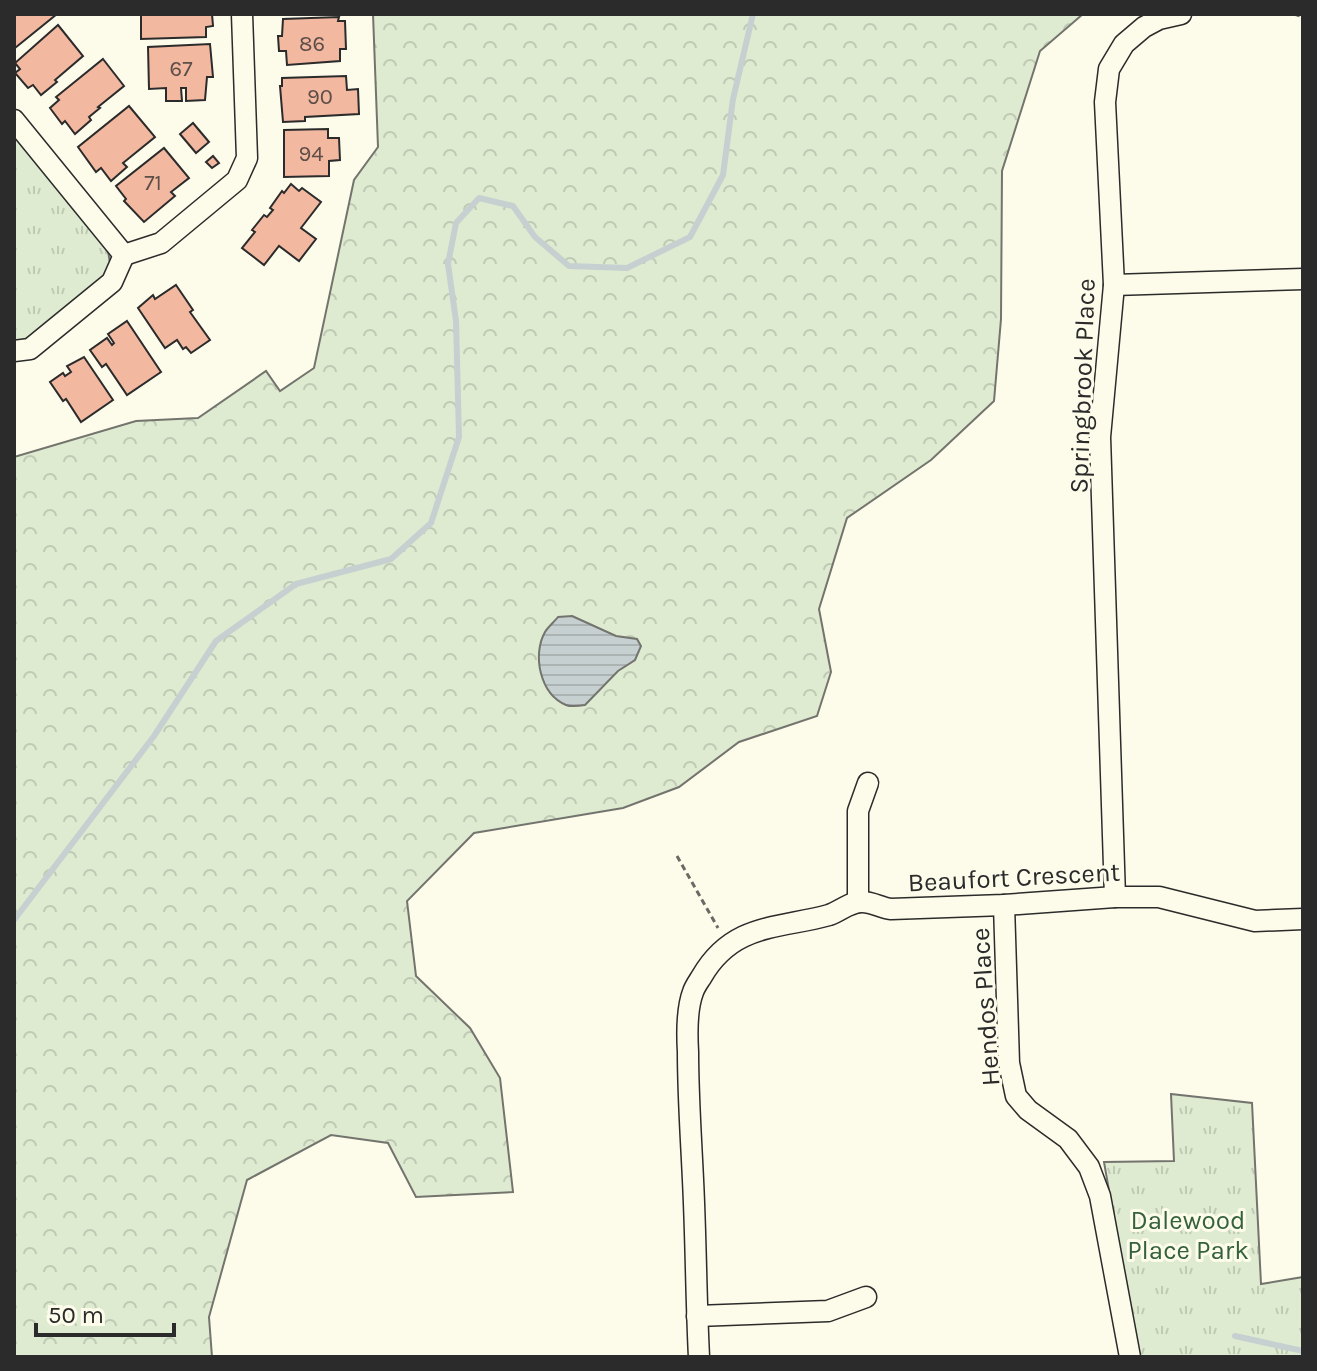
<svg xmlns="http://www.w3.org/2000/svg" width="1317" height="1371" font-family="Karla,sans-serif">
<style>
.forest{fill:url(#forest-crowns);stroke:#74746e;stroke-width:2}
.park{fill:url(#park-tufts);stroke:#74746e;stroke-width:2}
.water{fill:url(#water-rules);stroke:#74746e;stroke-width:2}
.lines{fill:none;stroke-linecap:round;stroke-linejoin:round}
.stream{stroke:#c7d0d0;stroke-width:6}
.building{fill:#f2b8a0;stroke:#2b2b2b;stroke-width:2}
.minor-casing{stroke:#2b2b2b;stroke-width:23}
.path{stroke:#6a6964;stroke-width:3;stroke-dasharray:6 4;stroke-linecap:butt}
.minor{stroke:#fdfbea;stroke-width:20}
.labels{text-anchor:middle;stroke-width:6;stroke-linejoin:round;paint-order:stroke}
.number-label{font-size:22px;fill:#5d4e48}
.street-label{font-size:26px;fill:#2b2b2b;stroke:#fdfbea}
.park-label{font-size:26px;fill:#34623c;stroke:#fdfbea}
</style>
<defs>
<pattern id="forest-crowns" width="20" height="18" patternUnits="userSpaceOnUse" patternTransform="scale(2)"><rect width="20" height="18" fill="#deebd1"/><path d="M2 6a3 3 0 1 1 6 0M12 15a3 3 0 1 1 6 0" fill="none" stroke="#bfcab4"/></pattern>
<pattern id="park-tufts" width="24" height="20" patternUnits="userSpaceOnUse" patternTransform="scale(2)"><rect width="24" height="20" fill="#deebd1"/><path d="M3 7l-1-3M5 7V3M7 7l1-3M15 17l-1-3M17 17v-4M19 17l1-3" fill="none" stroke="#bfcab4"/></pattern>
<pattern id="water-rules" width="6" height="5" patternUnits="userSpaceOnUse" patternTransform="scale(2)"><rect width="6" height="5" fill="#c7d0d0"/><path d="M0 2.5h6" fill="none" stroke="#abb3b3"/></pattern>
</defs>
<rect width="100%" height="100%" fill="#fdfbea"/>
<polygon class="forest" points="373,14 1083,14 1040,51 1002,171 1001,319 994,401 931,460 847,518 819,609 831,672 817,716 739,742 679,787 623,808 474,833 407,901 416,976 470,1028 500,1078 513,1192 416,1197 388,1143 331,1135 247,1180 209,1317 212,1357 14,1357 14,457 136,421 198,418 266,371 280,391 314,368 354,180 378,147"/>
<g class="park">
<polygon points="14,133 108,251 110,263 106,275 32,337 14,342"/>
<polygon points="1171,1094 1252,1103 1261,1284 1303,1277 1303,1357 1138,1357 1104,1162 1174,1161"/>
</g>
<path class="water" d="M 572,616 L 616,636 L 637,639 L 641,646 L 635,660 L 618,671 L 585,705 C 579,706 571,707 566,705 C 540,694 532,655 545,632 C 548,627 554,622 558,617 Z"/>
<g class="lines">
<g class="stream">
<polyline points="14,920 154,736 216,641 296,584 391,559 431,523 459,437 456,321 448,264 456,223 479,198 513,206 535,237 569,266 627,268 690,237 723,175 733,99 753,14"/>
<polyline points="1235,1336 1303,1351"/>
</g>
</g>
<g class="building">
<polygon points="14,14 57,14 15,48"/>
<polygon points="141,14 212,14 213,26 206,27 206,37 141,39"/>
<polygon points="339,17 338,21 345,21 346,49 340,49 340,61 287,65 286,51 279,51 278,36 282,36 283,19"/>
<polygon points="58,25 83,56 55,80 57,82 41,95 33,85 28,88 15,73 20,69 15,63"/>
<polygon points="210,44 213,77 207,77 205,100 186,101 186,88 181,88 182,101 166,101 166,88 149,89 148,47"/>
<polygon points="103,59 124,86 98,107 100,108 89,117 91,120 75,134 65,121 62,124 50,108 59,100 56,97"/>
<polygon points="346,76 347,90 358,89 359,114 305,117 305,121 283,122 280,86 282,86 282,78"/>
<polygon points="129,106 155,137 123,163 127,167 111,181 101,168 96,172 78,147"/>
<polygon points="193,123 209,142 196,153 180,134"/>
<polygon points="328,129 328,138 339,138 340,160 329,161 329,176 284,177 284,130"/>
<polygon points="164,148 189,178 171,192 175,196 144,222 124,201 126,199 116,186"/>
<polygon points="213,156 219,163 212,168 206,162"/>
<polygon points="291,184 299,191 302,188 321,202 301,228 316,239 299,261 279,246 264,265 242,248 255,232 252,230 264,215 267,217 273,210 270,208 282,191 284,193"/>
<polygon points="176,285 193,310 190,312 210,340 191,353 186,347 183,349 177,340 165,348 138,308 153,295 155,299"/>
<polygon points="127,321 161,372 127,395 106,364 102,367 90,350 107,338 112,345 114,343 108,334"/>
<polygon points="84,357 113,400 81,422 66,399 63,401 50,382 63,373 65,376 71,372 67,366"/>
</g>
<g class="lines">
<defs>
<g id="minor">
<polyline points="14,120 124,255"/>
<polyline points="124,255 161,243 237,180 247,158 242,14"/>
<polyline points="1114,285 1303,279"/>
<polyline points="14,351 30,349 112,282 124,255"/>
<polyline points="1115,897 1100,437 1114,285 1105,102 1109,69 1124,44 1144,27 1159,19 1181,14"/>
<polyline points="858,902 858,811 868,783"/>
<polyline points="1004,905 1009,1063 1016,1096 1028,1110 1068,1139 1089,1167 1100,1196 1130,1357"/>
<polyline points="697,1316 828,1311 866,1297"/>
<path d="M 699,1357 C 696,1298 696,1239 693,1180 C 691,1137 688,1095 688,1052 C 687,1035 687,1008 693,992 C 695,986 699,981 702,976 C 733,923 778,929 829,915 C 841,911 849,902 862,902 C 873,902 881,908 891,909 L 1004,905 L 1115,897 L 1159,897 L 1255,921 L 1303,919"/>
</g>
</defs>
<use href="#minor" class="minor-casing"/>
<g class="path">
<polyline points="1294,14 1303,17"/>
<polyline points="677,856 718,928"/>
</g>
<use href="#minor" class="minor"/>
</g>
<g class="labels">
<g class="number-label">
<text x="312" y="51">86</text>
<text x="181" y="76">67</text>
<text x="320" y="104">90</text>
<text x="311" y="161">94</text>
<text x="153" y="190">71</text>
</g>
<g class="street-label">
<text transform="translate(1082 386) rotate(-88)" y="9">Springbrook Place</text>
<text transform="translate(1014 877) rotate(-3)" y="9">Beaufort Crescent</text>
<text transform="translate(985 1007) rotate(-94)" y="9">Hendos Place</text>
</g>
<g class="park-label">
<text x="1188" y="1229">Dalewood<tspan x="1188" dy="30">Place Park</tspan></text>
</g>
</g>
<rect width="1317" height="1371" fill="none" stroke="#2b2b2b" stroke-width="32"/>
<path d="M36 1323v12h138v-12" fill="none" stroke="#2b2b2b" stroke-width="4"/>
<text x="48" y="1323" font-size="24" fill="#2b2b2b" stroke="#fdfbea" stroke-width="6" paint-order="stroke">50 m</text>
</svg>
